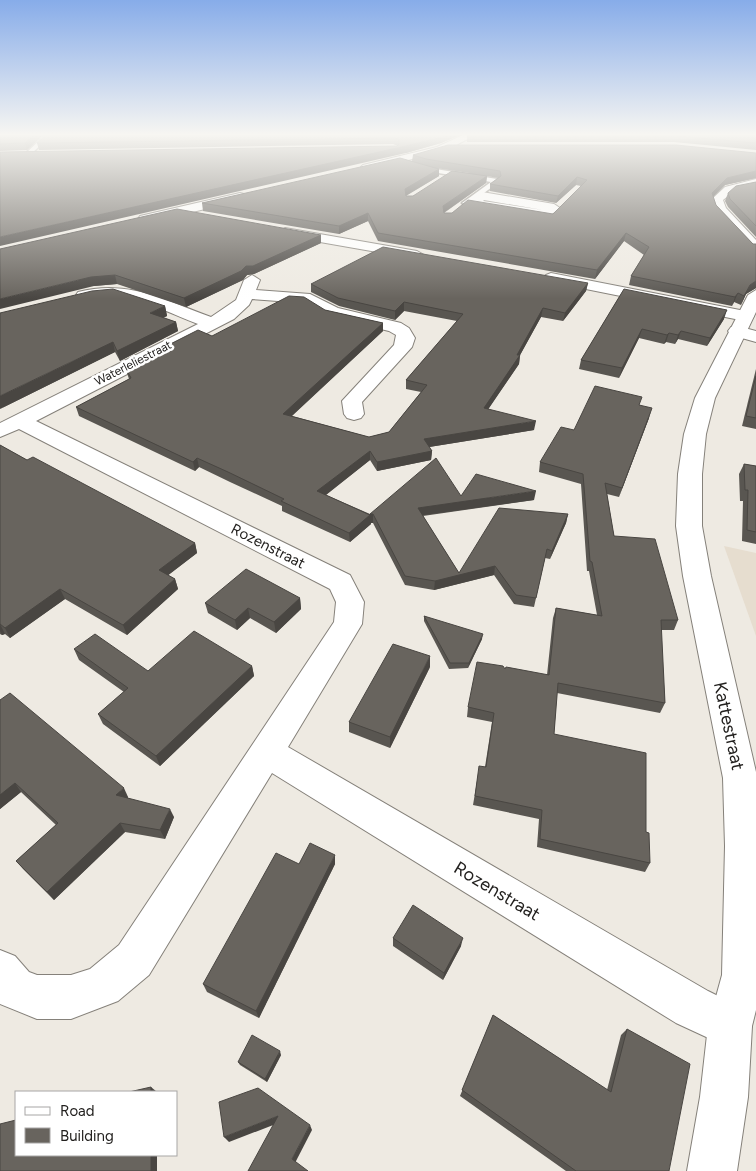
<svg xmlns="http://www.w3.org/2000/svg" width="756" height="1171" font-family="Figtree,sans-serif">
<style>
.built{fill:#e6ddcf}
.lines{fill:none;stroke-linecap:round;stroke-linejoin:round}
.lane-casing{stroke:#85817a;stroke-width:3}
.street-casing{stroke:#85817a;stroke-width:2}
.secondary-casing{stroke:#85817a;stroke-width:2}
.lane{fill:#fff;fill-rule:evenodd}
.street{fill:#fff;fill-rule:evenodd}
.secondary{fill:#fff;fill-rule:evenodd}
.wall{fill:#595651;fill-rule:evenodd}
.shaded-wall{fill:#494642}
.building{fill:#68645e;stroke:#494642}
.labels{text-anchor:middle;stroke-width:5;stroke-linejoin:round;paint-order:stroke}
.far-street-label{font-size:12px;fill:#23211f;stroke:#fff}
.street-label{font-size:15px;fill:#23211f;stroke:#fff}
.near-street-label{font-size:18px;fill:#23211f;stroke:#fff}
</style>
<rect width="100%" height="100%" fill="#eeeae2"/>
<polygon class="built" points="724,546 756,553 756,636"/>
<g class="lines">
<defs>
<g id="lane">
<polygon points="58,135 48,138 30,155 25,154 44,136"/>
<polygon points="417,166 497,179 500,181 472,202 479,203 479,207 462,203 491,182 415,169"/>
</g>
<g id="street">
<polygon points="463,135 475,135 445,151 367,170 361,167 363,165 437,147"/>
<path d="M 482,192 L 554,204 L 560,208 L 545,219 L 468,206 L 466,203 ZM 484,200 L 543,210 L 483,201 Z"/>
<polygon points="240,193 244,194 246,197 244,200 145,223 138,219 140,216"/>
<polygon points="285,228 417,251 424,255 417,259 280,235 278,232"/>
<polygon points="551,273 745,311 751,312 754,316 751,320 745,321 546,281 543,278 546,275"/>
<path d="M 252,275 L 260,280 L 256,290 L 310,294 L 338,308 L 401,323 L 409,328 L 415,338 L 412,347 L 362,402 L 364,414 L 361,418 L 354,420 L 347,418 L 344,414 L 342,401 L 394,345 L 396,335 L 389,331 L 326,316 L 305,303 L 252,299 L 249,305 L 234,319 L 36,421 L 350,575 L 364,602 L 362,624 L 288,747 L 708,991 L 746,1010 L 752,1026 L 746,1042 L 730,1048 L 676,1023 L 272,773 L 149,975 L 118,1001 L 71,1019 L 37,1019 L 0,1004 L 0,950 L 15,956 L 29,972 L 37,975 L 71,975 L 90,969 L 119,945 L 334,622 L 336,602 L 330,589 L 19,429 L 0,437 L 0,423 L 198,324 C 174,315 149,302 124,297 C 109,293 93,302 78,298 L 76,295 L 78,292 C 129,279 164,300 211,317 L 236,300 L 244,280 Z"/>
<polygon points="737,326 756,331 756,342 731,335 728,331 731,327"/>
</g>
<g id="secondary">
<polygon points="756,179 756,187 733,192 723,200 726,208 756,240 756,252 751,251 715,212 711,200 725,187"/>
<polygon points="756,290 756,312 715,398 706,434 702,474 702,526 711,576 756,772 756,1010 752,1026 748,1097 737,1171 687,1171 700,1097 708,1026 722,975 725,846 723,778 683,576 676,526 678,474 684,434 695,398 748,295"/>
</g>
</defs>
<use href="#lane" class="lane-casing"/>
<use href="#street" class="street-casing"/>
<use href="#secondary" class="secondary-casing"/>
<use href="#lane" class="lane"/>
<use href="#street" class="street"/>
<use href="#secondary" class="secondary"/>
</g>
<g class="wall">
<polygon points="0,135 43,135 27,150 0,151"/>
<polygon points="460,135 441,143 406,153 397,146 398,146 393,144 39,150 37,143"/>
<polygon points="756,135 756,150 674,142 467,142 467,136"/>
<path d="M 756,153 L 756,178 L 725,185 L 713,197 L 716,205 L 753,244 L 756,244 L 756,288 L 746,294 L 741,305 L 734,302 L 732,306 L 629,285 L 631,276 L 644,255 L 624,241 L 595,279 L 378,241 L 368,221 L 339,234 L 203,211 L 202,203 L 412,161 L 413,155 ZM 436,168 L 469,173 L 413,196 L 406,196 L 439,176 ZM 487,176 L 498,178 L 490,184 L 490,191 L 556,203 L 576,185 L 581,186 L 553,214 L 444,213 L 486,183 Z"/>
<polygon points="756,182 756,237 728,207 725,201 728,193"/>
<polygon points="321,235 321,243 254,274 247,275 243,280 186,307 117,284 94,286 0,249"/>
<polygon points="588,283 586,291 563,321 541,317 520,355 519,364 488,409 534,430 429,447 432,451 431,460 377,471 370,460 326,495 370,514 461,496 534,500 423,516 459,573 568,514 566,523 550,559 545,558 534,607 514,604 494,575 434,590 405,585 373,523 371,523 371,524 350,542 282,511 282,506 230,482 199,467 195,471 79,416 76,407 129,379 125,367 212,336 325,310 383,323 383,331 292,416 369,437 389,432 421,392 406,389 406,380 457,321 404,311 395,320 339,306 311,292 311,284"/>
<polygon points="624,289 724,319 707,346 678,339 675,344 666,342 664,344 639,338 619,378 579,369 581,360"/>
<polygon points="165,306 167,316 163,318 176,322 178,331 120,361 115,352 0,409"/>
<polygon points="756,369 756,429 742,426"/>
<polygon points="639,405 649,418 619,497 607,494 614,536 678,620 674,630 661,630 665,703 660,713 557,693 554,734 646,832 650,863 645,872 537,847 539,819 473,805 478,775 485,767 492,722 467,717 468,707 505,669 547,675 553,618 556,608 597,615 589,571 587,571 581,484 539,472 540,462 574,430"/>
<polygon points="0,445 27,460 195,543 197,553 168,575 175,579 178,589 127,635 65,599 10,638 5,634 2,635 0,634"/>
<polygon points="744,464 756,466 756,544 742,541 743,501 740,501 739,474"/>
<polygon points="300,598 301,609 276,633 250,618 237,630 208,613 205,603"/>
<polygon points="424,616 482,639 468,668 449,669 424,621"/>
<polygon points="74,649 148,671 252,666 254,676 160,766 103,724 98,714 124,692 79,660"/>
<polygon points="430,667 390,748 349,732 349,722"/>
<polygon points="0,700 128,797 128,798 174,817 165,839 125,832 54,900 23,869 16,861 56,825 21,792 0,809"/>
<polygon points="299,864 335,864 259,1018 207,992 203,984"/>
<polygon points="393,938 461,946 443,980 393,946"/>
<polygon points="493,1015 607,1090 621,1035 627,1029 669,1171 566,1171 460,1096"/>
<polygon points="281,1055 267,1082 240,1065 238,1062"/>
</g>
<g class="shaded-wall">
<polygon points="34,135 43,135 27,150 25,143"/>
<polygon points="446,135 460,135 441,143 406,153 0,246 0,237"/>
<polygon points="439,169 439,176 405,196 405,189"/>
<polygon points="756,171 756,178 725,185 709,201 712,193 727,178"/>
<polygon points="487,176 486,183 443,213 443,206"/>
<polygon points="577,177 576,185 556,203 558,196"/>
<polygon points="368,213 368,221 339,234 339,226"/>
<polygon points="626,233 624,241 595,279 597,270"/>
<polygon points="321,235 321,243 254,274 247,275 243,280 186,307 184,298 246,266"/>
<polygon points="115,275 117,284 94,286 0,309 0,299 91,277"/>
<polygon points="756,281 756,288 746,294 741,305 744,296 750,285"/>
<polygon points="588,283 586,291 563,321 565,313"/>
<polygon points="738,293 734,302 732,306 735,297"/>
<polygon points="404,302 404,311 395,320 395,311"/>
<polygon points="165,306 167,316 152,322 150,313"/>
<polygon points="543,308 541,317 519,357 520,355 519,364 483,417 484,408 517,355"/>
<polygon points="727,310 724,319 707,346 710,338"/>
<polygon points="176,322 178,331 120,361 117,351"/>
<polygon points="383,323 383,331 284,423 283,414"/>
<polygon points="642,329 639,338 619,378 622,368"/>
<polygon points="681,331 678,339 675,344 678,335"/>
<polygon points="669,333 666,342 664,344 667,335"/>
<polygon points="113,342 115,352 0,409 0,396"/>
<polygon points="652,408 649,418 619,497 622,488"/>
<polygon points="536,421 534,430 423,448 424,439"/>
<polygon points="370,451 370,460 318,501 317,491"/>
<polygon points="432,451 431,460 377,471 377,462"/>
<polygon points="197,458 199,467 195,471 193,462"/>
<polygon points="536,491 534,500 417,516 418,508"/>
<polygon points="370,514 373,514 373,523 371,523 371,524 350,542 349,533"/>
<polygon points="568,514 566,523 550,559 552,551"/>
<polygon points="195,543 197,553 162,580 159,570"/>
<polygon points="495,566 494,575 434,590 435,581"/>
<polygon points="175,579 178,589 127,635 123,625"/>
<polygon points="60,589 65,599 10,638 5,628"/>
<polygon points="300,598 301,609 276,633 274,622"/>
<polygon points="248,608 250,618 237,630 235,620"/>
<polygon points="0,624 5,634 2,635 0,631"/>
<polygon points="483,634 482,639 468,668 469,663"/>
<polygon points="430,656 430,667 390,748 390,737"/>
<polygon points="252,666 254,676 160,766 156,756"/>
<polygon points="15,783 21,792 0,809 0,795"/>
<polygon points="124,788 128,797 121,804 116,795"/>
<polygon points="170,809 174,817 165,839 160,830"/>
<polygon points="120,823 125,832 54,900 47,892"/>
<polygon points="335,855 335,864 259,1018 256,1011"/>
<polygon points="463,938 461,946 443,980 444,973"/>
<polygon points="280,1051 281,1055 267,1082 265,1079"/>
<polygon points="151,1087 157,1092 151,1092"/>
<polygon points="278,1116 281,1122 229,1142 224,1137"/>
<polygon points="310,1125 312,1130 295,1163 292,1159"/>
<rect x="151" y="1155" width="6" height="16"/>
</g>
<g class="building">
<polygon points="0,135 34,135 25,143 0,144"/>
<polygon points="46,135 446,135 442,137 406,146 0,237 0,152 397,146 399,144 399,139 393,138 37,143"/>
<polygon points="469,135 756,135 756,143 676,136 467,136"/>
<polygon points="448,145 676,145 756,153 756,171 727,178 712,193 716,205 753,244 756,244 756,281 750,285 744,296 738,293 735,297 631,276 649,247 626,233 597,270 378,233 368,213 339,226 202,203 400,158 439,169 405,189 406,196 413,196 452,171 487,176 443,206 444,213 452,213 468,200 553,214 587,180 577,177 558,196 490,184 501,176 500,171 426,159 413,155"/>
<polygon points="756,182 756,226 730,199 728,193 736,186"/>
<polygon points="177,209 321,235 253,266 246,266 241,271 184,298 115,275 91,277 0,299 0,249"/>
<polygon points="383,247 588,283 565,313 543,308 517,355 520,355 484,408 536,421 424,439 432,451 377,462 370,451 317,491 370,515 349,533 281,501 284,499 228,472 197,458 193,462 76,407 131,378 125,367 198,330 212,336 289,296 304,297 325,310 383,323 283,414 369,437 389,432 427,385 406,380 463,314 404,302 395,311 338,298 311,284"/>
<polygon points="113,289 165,306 150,313 176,322 117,351 113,342 0,396 0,313 92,291"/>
<polygon points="624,289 727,310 710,338 681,331 678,335 669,333 667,335 642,329 622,368 581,360"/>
<polygon points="756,376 756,418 746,416"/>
<polygon points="595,386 642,397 639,405 652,408 622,488 605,483 614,536 655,539 678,620 661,620 665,703 558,683 554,734 646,753 646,832 649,833 650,863 540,839 542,810 475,796 479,766 486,767 494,713 468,707 477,662 503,666 505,669 506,667 549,675 556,608 602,616 592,562 590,561 583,474 540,462 561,427 574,430"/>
<polygon points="0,445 27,460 33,457 195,543 159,570 175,579 123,625 60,589 5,628 0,624"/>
<polygon points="436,458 461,496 476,474 536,491 418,508 459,573 499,508 568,514 552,551 547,549 536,598 516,595 495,566 435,581 405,576 373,514 370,514"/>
<polygon points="744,464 756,466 756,532 747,530 748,490 745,490"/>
<polygon points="246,569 300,598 274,622 248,608 235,620 205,603"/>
<polygon points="424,616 483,634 469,663 450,663"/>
<polygon points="194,631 252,666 156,756 98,714 128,688 74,649 95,634 148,671"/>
<polygon points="393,644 430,656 390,737 349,722"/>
<polygon points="10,693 124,788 116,795 170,809 160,830 120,823 47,892 16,861 58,823 15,783 0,795 0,700"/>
<polygon points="310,843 335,855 256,1011 203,984 276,853 299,864"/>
<polygon points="413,905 463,938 444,973 393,938"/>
<polygon points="493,1015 611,1092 627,1029 690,1064 669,1171 576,1171 462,1090"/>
<polygon points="252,1035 280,1051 265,1079 238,1062"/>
<polygon points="151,1087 151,1092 129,1092"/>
<polygon points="258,1088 310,1125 292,1159 308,1171 248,1171 278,1116 224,1137 219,1102"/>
<polygon points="16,1120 16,1155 151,1155 151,1171 0,1171 0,1124"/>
</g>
<linearGradient id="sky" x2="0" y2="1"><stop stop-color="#87ace9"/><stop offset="0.45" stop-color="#f7f6f2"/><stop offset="1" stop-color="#f7f6f2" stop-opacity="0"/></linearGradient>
<rect width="756" height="299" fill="url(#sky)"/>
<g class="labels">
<g class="far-street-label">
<text transform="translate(133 363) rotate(-27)" y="4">Waterleliestraat</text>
</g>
<g class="street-label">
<text transform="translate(268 546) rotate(27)" y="5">Rozenstraat</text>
</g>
<g class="near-street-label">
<text transform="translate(729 726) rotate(78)" y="6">Kattestraat</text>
<text transform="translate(497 891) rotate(31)" y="6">Rozenstraat</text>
</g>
</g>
<rect x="15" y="1091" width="162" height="65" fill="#ffffff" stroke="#a7a6a5"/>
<rect x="25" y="1107" width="25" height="8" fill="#ffffff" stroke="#a7a6a5"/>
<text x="60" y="1116" font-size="15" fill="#23211f">Road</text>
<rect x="25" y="1128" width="25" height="15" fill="#68645e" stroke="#a7a6a5"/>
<text x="60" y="1141" font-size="15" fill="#23211f">Building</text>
</svg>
